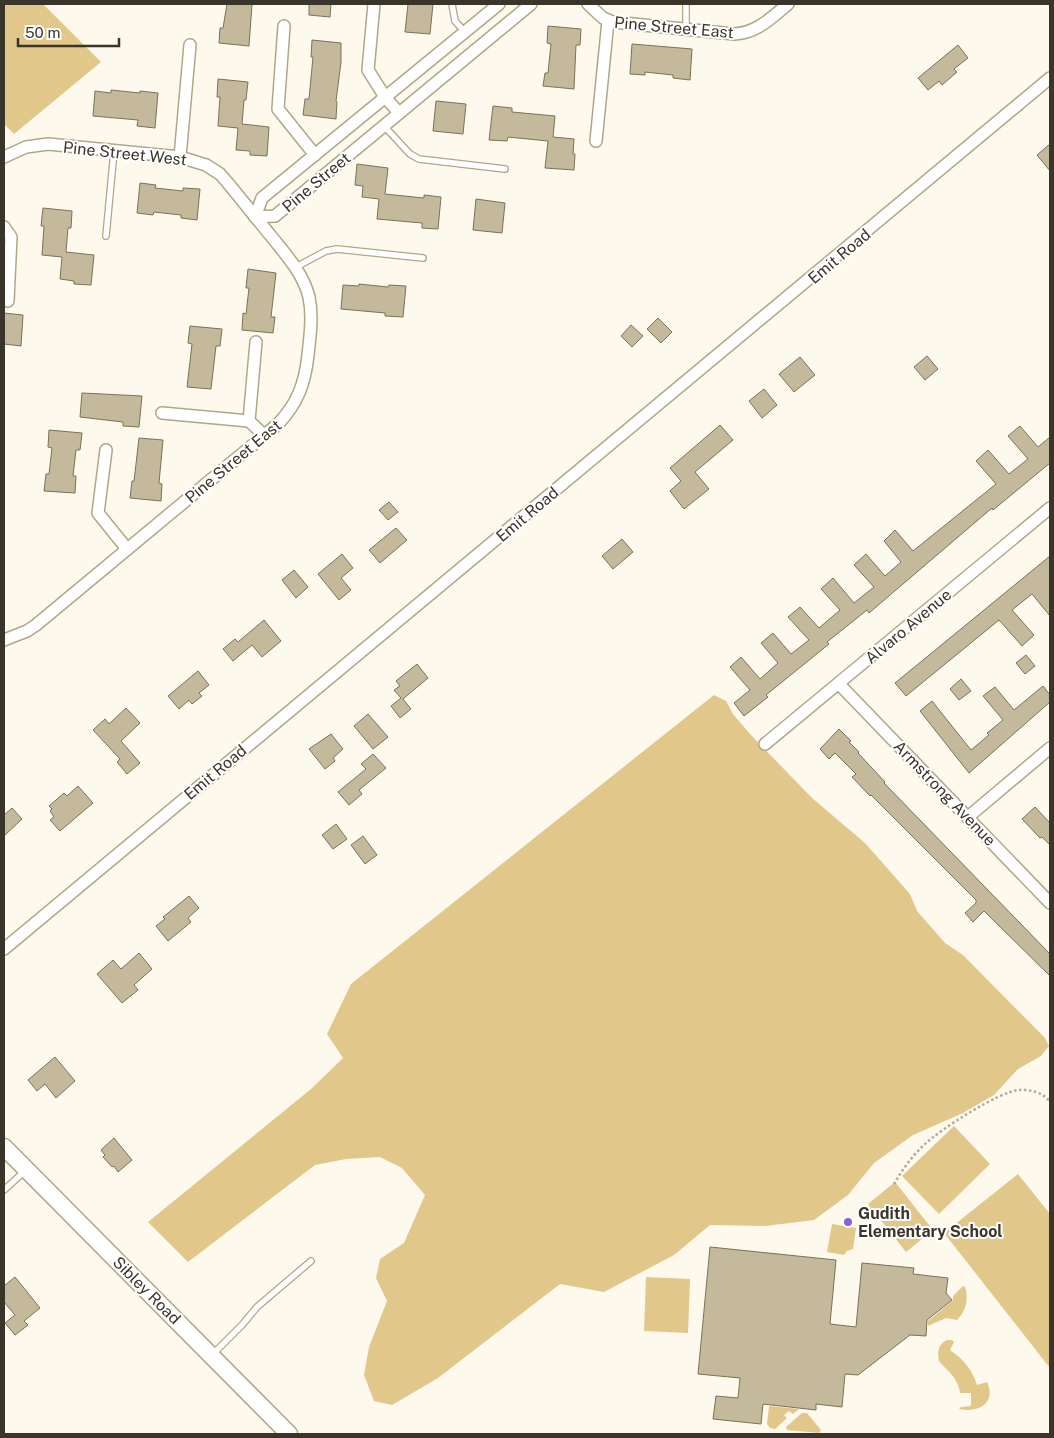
<svg xmlns="http://www.w3.org/2000/svg" width="1054" height="1438" font-family="'Public Sans',sans-serif">
<style>
.green{fill:#e1c789}
.building{fill:#c5b99c;stroke:#7c7156}
.lines{fill:none;stroke-linecap:round;stroke-linejoin:round}
.lane-casing{stroke:#b2a689;stroke-width:8}
.street-casing{stroke:#b2a689;stroke-width:14}
.secondary-casing{stroke:#b2a689;stroke-width:19}
.path{stroke:#b0aba0;stroke-width:2.5;stroke-dasharray:2.5 2.5;stroke-linecap:butt}
.lane{stroke:#fff;stroke-width:5.5}
.street{stroke:#fff;stroke-width:11}
.secondary{stroke:#fff;stroke-width:16}
.poi-dot{fill:#8c5ed8;stroke:#fff;stroke-width:2}
.labels{text-anchor:middle;stroke-width:4;stroke-linejoin:round;paint-order:stroke}
.street-label{font-size:16px;fill:#3a352a;stroke:#fff}
.poi-label{font-size:16px;font-weight:bold;fill:#3a352a;stroke:#fff;text-anchor:start}
</style>
<rect width="100%" height="100%" fill="#fef9ed"/>
<g class="green">
<polygon points="4,4 43,4 101,62 14,134 4,124"/>
<polygon points="714,695 726,701 733,714 750,734 812,798 865,843 910,894 917,911 945,943 963,955 1045,1038 1049,1046 1041,1056 1018,1069 994,1095 963,1113 913,1135 874,1163 848,1195 814,1220 765,1226 710,1225 674,1255 604,1292 560,1284 438,1378 392,1405 374,1401 364,1375 369,1347 387,1301 376,1278 380,1259 404,1243 425,1195 402,1168 380,1157 346,1159 315,1165 188,1262 148,1222 311,1089 343,1058 327,1034 351,984"/>
<polygon points="954,1126 990,1164 939,1214 902,1176"/>
<polygon points="1018,1174 1050,1214 1050,1368 944,1233"/>
<polygon points="895,1182 933,1230 906,1252 868,1204"/>
<polygon points="832,1224 856,1228 853,1249 847,1251 844,1255 827,1252"/>
<polygon points="646,1277 690,1279 688,1333 644,1331"/>
<path d="M 963,1286 L 965,1287 C 969,1299 966,1311 957,1320 L 946,1318 L 928,1326 L 928,1321 L 953,1300 L 953,1296 Z"/>
<path d="M 947,1340 L 952,1340 L 954,1342 L 950,1350 C 963,1359 972,1369 977,1385 L 987,1382 C 997,1404 977,1413 959,1409 L 961,1407 L 971,1406 L 971,1393 L 960,1393 C 958,1377 948,1372 939,1361 C 937,1352 938,1344 947,1340 Z"/>
<polygon points="769,1406 799,1409 793,1414 789,1411 784,1415 787,1418 775,1429 770,1428 767,1424"/>
<polygon points="802,1413 807,1413 821,1430 819,1433 787,1430 786,1427"/>
</g>
<g class="building">
<polygon points="227,4 252,4 249,46 219,43 220,28 223,28"/>
<polygon points="309,4 331,4 330,17 309,15"/>
<polygon points="408,4 433,4 430,34 405,32"/>
<polygon points="548,26 581,29 580,45 576,45 574,89 543,86 545,73 548,73 551,44 547,43"/>
<polygon points="312,40 341,43 341,62 336,101 337,102 336,119 303,115 305,99 309,99 313,57 311,57"/>
<polygon points="632,44 692,49 690,80 673,78 673,75 645,72 645,75 630,74"/>
<polygon points="958,45 968,58 954,69 957,72 942,85 939,81 928,90 918,78"/>
<polygon points="218,79 248,82 246,100 244,100 242,124 269,127 267,156 250,155 250,151 236,150 238,128 218,126 220,97 217,97"/>
<polygon points="111,90 140,93 140,91 158,93 155,128 137,126 138,120 93,116 95,91 111,93"/>
<polygon points="436,101 466,104 463,134 433,131"/>
<polygon points="493,106 512,108 512,112 555,116 553,137 574,139 573,154 575,154 574,170 545,168 548,141 508,137 507,141 489,140"/>
<polygon points="1050,144 1050,171 1037,155"/>
<polygon points="357,164 388,168 385,194 424,198 424,195 441,197 438,229 422,228 422,223 377,219 379,199 362,197 363,186 355,185"/>
<polygon points="140,183 156,185 155,188 183,191 183,188 200,189 197,220 181,218 181,215 154,212 153,215 137,213"/>
<polygon points="476,199 505,203 502,233 473,230"/>
<polygon points="43,208 72,211 71,228 68,228 66,252 94,255 91,285 74,284 74,281 60,279 62,257 42,255 44,226 41,226"/>
<polygon points="248,269 276,273 271,317 275,317 273,333 242,330 243,313 246,314 249,288 246,288"/>
<polygon points="359,284 388,287 389,285 406,286 403,317 385,316 385,313 341,309 343,285 359,286"/>
<polygon points="4,313 23,315 21,346 4,344"/>
<polygon points="658,318 672,332 661,343 647,329"/>
<polygon points="631,325 643,336 632,347 621,336"/>
<polygon points="190,326 222,329 220,346 216,346 211,389 187,387 192,344 188,343"/>
<polygon points="927,356 938,369 925,380 914,367"/>
<polygon points="800,357 815,375 794,392 779,374"/>
<polygon points="764,389 777,405 762,418 749,401"/>
<polygon points="82,393 142,396 139,427 123,426 123,422 80,417"/>
<polygon points="720,425 733,440 695,472 709,489 684,509 670,491 681,481 670,468"/>
<polygon points="1020,426 1038,447 1050,437 1050,463 993,510 992,508 869,613 867,610 827,642 829,644 766,695 768,697 744,716 734,703 750,690 730,667 741,657 760,679 778,663 761,643 773,633 791,654 809,640 788,617 800,607 819,628 840,610 821,589 833,578 854,603 874,587 854,565 866,554 885,576 901,562 884,541 895,530 913,551 996,484 976,461 988,450 1009,474 1028,459 1008,436"/>
<polygon points="49,430 82,433 80,450 76,450 73,476 76,476 75,493 44,491 46,474 49,474 52,448 48,447"/>
<polygon points="139,438 163,440 159,483 162,484 161,501 130,498 132,481 134,481"/>
<polygon points="389,502 398,512 388,520 379,510"/>
<polygon points="396,528 407,540 380,563 369,550"/>
<polygon points="622,539 633,552 613,569 602,556"/>
<polygon points="342,554 353,568 341,578 351,590 339,600 318,574"/>
<polygon points="1050,556 1050,616 1032,594 1012,610 1034,635 1022,646 999,620 906,696 895,683"/>
<polygon points="294,570 308,587 296,598 282,580"/>
<polygon points="264,620 281,641 262,657 252,645 233,661 223,649 235,639 238,642"/>
<polygon points="1026,655 1035,666 1025,674 1016,663"/>
<polygon points="417,664 428,678 403,699 411,709 400,718 391,706 401,698 394,690 400,686 396,681"/>
<polygon points="198,671 209,685 199,693 202,696 192,704 189,700 179,709 168,696"/>
<polygon points="961,679 971,691 959,700 950,689"/>
<polygon points="1043,686 1050,695 1050,702 969,773 920,711 932,701 971,750 989,735 987,733 1003,720 983,696 995,687 1014,710"/>
<polygon points="126,708 140,723 121,741 140,763 127,774 117,762 120,759 93,730 105,719 109,724"/>
<polygon points="368,714 388,737 373,749 354,726"/>
<polygon points="839,729 851,741 849,742 859,752 858,753 885,782 884,783 1050,954 1050,976 984,911 973,922 965,913 976,903 976,900 871,795 870,796 852,777 856,774 835,753 829,759 820,749"/>
<polygon points="331,734 343,749 333,758 335,761 325,769 309,749"/>
<polygon points="373,754 386,768 359,790 362,794 349,805 338,792 366,769 361,764"/>
<polygon points="78,786 93,803 60,831 50,820 54,817 50,811 52,809 49,806 64,793 67,796"/>
<polygon points="1035,807 1050,823 1050,845 1042,837 1040,838 1022,819"/>
<polygon points="12,808 22,819 4,836 4,815"/>
<polygon points="336,824 347,839 333,849 322,835"/>
<polygon points="363,836 377,855 365,864 351,845"/>
<polygon points="189,896 199,908 188,918 191,922 168,941 156,926 165,919 163,917"/>
<polygon points="139,953 152,969 134,985 138,990 122,1003 97,974 113,960 121,969"/>
<polygon points="55,1057 75,1081 56,1098 45,1084 37,1091 28,1080"/>
<polygon points="114,1138 132,1160 118,1172 114,1166 112,1167 103,1157 105,1155 101,1150"/>
<polygon points="710,1247 836,1260 830,1324 856,1327 862,1263 914,1268 913,1274 948,1278 946,1293 952,1300 927,1320 926,1336 910,1335 858,1375 845,1374 842,1407 816,1404 816,1410 763,1404 761,1424 713,1419 716,1396 738,1398 740,1378 698,1374"/>
<polygon points="15,1277 40,1308 24,1321 28,1325 15,1335 5,1323 15,1315 4,1302 4,1286"/>
</g>
<g class="lines">
<defs>
<g id="lane">
<polyline points="452,4 455,21 465,32"/>
<polyline points="686,30 686,4"/>
<polyline points="384,126 410,154 419,159 505,169"/>
<polyline points="106,236 114,151"/>
<polyline points="296,267 326,251 337,249 423,258"/>
<polyline points="4,1190 26,1170"/>
<polyline points="213,1354 242,1325 257,1307 311,1261"/>
</g>
<g id="street">
<polyline points="374,4 368,70 385,97 399,113"/>
<path d="M 588,4 L 603,18 L 613,22 L 734,34 C 757,33 771,18 788,4"/>
<polyline points="284,26 278,109 315,155"/>
<polyline points="596,141 608,21"/>
<path d="M 4,157 L 26,147 L 48,144 L 180,157 L 206,165 L 220,174 L 227,182 C 242,200 256,218 271,236 C 286,255 303,273 309,297 C 313,316 310,336 308,355 C 305,383 298,403 278,424 L 36,625 L 27,631 L 4,640"/>
<polyline points="180,157 190,45"/>
<polyline points="255,217 275,216 531,4"/>
<polyline points="255,217 262,198 499,4"/>
<polyline points="4,227 11,237 8,301"/>
<polyline points="256,342 249,421 264,435"/>
<polyline points="162,413 249,421"/>
<polyline points="106,450 98,513 127,549"/>
<polyline points="839,684 1050,903"/>
<polyline points="765,744 1050,508"/>
<polyline points="968,817 1050,748"/>
<path d="M 4,949 C 351,657 703,370 1050,78"/>
</g>
<polyline id="secondary" points="4,1147 289,1434"/>
</defs>
<use href="#lane" class="lane-casing"/>
<use href="#street" class="street-casing"/>
<use href="#secondary" class="secondary-casing"/>
<path class="path" d="M 894,1184 C 902,1170 912,1156 924,1145 C 939,1130 1000,1091 1019,1090 C 1030,1089 1044,1093 1050,1102"/>
<use href="#lane" class="lane"/>
<use href="#street" class="street"/>
<use href="#secondary" class="secondary"/>
</g>
<circle class="poi-dot" cx="848" cy="1222" r="5"/>
<g class="labels">
<g class="street-label">
<text transform="translate(674 27) rotate(5)" y="6">Pine Street East</text>
<text transform="translate(125 153) rotate(6)" y="6">Pine Street West</text>
<text transform="translate(316 182) rotate(-40)" y="6">Pine Street</text>
<text transform="translate(839 256) rotate(-40)" y="6">Emit Road</text>
<text transform="translate(233 461) rotate(-40)" y="6">Pine Street East</text>
<text transform="translate(527 514) rotate(-40)" y="6">Emit Road</text>
<text transform="translate(908 626) rotate(-40)" y="6">Alvaro Avenue</text>
<text transform="translate(215 772) rotate(-40)" y="6">Emit Road</text>
<text transform="translate(945 793) rotate(46)" y="6">Armstrong Avenue</text>
<text transform="translate(147 1290) rotate(45)" y="6">Sibley Road</text>
</g>
<g class="poi-label">
<text x="858" y="1219">Gudith<tspan x="858" dy="18">Elementary School</tspan></text>
</g>
</g>
<rect width="1054" height="1438" fill="none" stroke="#3a352a" stroke-width="10"/>
<path d="M18 38v8h101v-8" fill="none" stroke="#3a352a" stroke-width="2.5"/>
<text x="25" y="38" font-size="15" fill="#3a352a" stroke="#ffffff" stroke-width="4" paint-order="stroke">50 m</text>
</svg>
